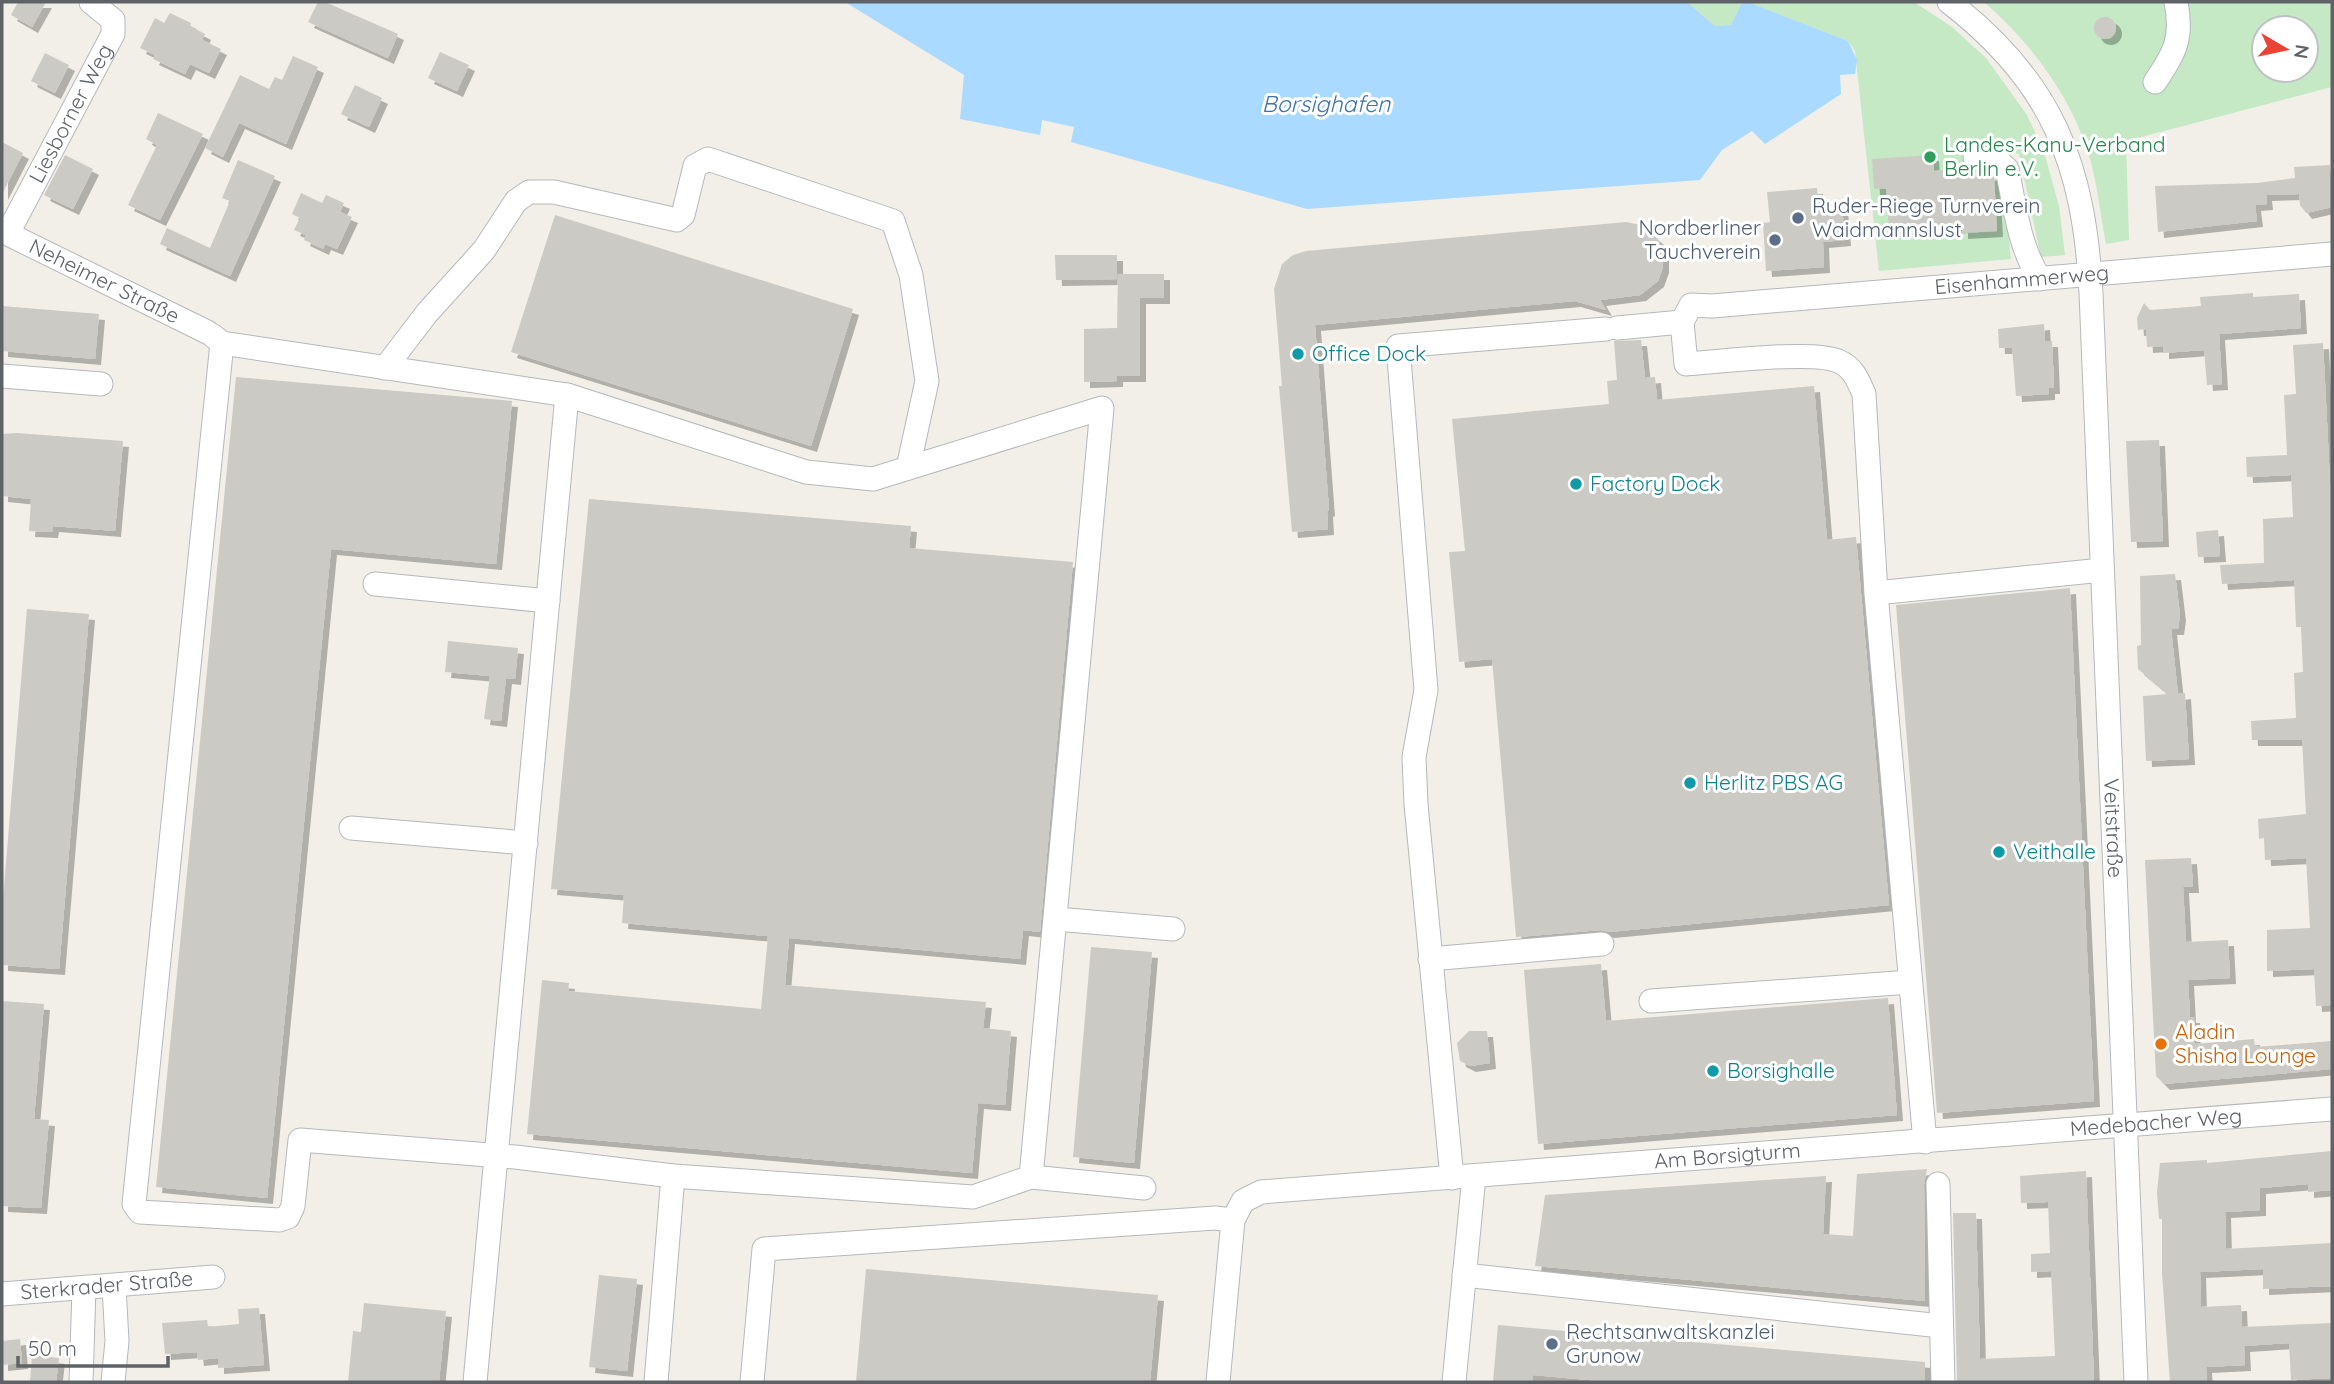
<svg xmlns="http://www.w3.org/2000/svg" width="2334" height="1384" font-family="Quicksand,sans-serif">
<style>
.green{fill:#c5e8c5;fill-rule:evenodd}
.water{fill:#aadaff}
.building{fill:#cccac5;filter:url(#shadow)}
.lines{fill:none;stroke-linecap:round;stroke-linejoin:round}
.minor-casing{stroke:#b5b8bc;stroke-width:25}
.minor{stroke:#fff;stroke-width:23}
.leisure-dot{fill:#2e9e5b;stroke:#fff;stroke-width:2.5}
.service-dot{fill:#5c6f8a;stroke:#fff;stroke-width:2.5}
.culture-dot{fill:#0f9aa8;stroke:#fff;stroke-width:2.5}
.food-dot{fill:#e8710a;stroke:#fff;stroke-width:2.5}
.labels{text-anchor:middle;stroke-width:6;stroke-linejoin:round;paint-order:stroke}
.street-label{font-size:21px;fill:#5f6368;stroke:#fff}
.leisure-label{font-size:21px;fill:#27864d;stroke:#fff;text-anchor:start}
.service-label{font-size:21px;fill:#4e5e75;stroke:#fff;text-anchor:start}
.culture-label{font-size:21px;fill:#0d838f;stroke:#fff;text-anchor:start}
.food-label{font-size:21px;fill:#c56008;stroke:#fff;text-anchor:start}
.water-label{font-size:23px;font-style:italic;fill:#4174aa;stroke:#fff}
</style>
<defs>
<filter id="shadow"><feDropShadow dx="6" dy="6" stdDeviation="0" flood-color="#0004"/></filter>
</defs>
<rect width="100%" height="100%" fill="#f1efe8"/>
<g class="green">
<polygon points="1687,2 1742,2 1731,25 1715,26"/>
<polygon points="1748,2 1914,2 1952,27 1986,58 2027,115 2044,152 2059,206 2065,255 2041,257 2019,154 1985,147 2001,168 2011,259 1879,271 1855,51 1848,41"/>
<path d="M 1984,2 L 2332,2 L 2332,87 L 2126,141 L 2129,240 L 2106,244 C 2100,213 2097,179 2087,149 C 2068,92 2029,41 1984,2 ZM 2264,28 L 2306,28 L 2306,70 L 2264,70 Z"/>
</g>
<polygon class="water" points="845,2 1687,2 1715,26 1731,25 1742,2 1748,2 1848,41 1857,60 1855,74 1840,75 1841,94 1765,144 1752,131 1722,150 1700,180 1307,209 1071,142 1074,127 1042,120 1040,135 960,119 964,75"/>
<g class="building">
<polygon points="18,2 46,2 32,27 11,15"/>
<polygon points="318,2 325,2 398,34 388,58 308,22"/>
<polygon points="170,13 191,23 190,26 205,34 202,40 221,49 209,73 190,64 185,74 153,59 155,55 140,48 155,18 164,23"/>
<circle cx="2105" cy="28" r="11"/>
<polygon points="440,52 469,65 457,91 428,78"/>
<polygon points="45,53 69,65 55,93 31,81"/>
<polygon points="293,56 318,67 286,144 239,123 223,157 205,148 240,75 269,89 275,77 282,80"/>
<polygon points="355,85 382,98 369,127 341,114"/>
<polygon points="158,113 203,134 160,220 128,205 157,145 146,139"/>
<polygon points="2,142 23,153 2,194"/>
<polygon points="65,155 93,169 73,209 44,195"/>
<polygon points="1933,155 1934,171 1967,168 1994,176 1997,231 1962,233 1962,227 1889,232 1886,189 1874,189 1872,159"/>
<polygon points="238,160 275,176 230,276 160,244 167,228 210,248 230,201 222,198"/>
<polygon points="2330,165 2332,207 2306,213 2300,205 2299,194 2266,195 2267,204 2255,205 2257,221 2158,232 2155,186 2257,183 2295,178 2294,167"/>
<polygon points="1817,188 1819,207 1842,206 1845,240 1823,242 1824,267 1766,271 1763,223 1770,222 1767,192"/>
<polygon points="301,193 322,203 326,195 344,203 340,212 352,217 337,249 325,244 323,249 304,240 306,235 294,230 300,218 292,214"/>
<polygon points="555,215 853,309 811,446 511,352"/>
<polygon points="1626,222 1641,225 1658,239 1663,253 1663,267 1658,281 1640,295 1600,300 1606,310 1575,301 1315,325 1329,510 1327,511 1328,529 1292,532 1279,386 1282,386 1274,289 1282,264 1293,255 1306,251"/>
<polygon points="1055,255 1117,255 1117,279 1056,280"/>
<polygon points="1118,274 1164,274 1164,298 1140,298 1140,376 1117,376 1117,381 1084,382 1084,329 1117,328"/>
<polygon points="2253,293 2253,297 2299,294 2301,328 2219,334 2222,384 2207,385 2204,350 2163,353 2163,346 2147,347 2146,329 2138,330 2137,318 2144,303 2150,310 2201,306 2200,297"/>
<polygon points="2,306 99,314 95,359 2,351"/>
<polygon points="2044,324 2045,341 2052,341 2054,388 2049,388 2049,394 2016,396 2012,348 1999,348 1998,329"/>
<polygon points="1641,340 1645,378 1655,377 1657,400 1814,386 1827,540 1856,537 1889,905 1609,932 1601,930 1516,937 1492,659 1459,662 1449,552 1465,551 1452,419 1609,404 1607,381 1617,380 1614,341"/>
<polygon points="2323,343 2332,522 2332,1005 2316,1006 2314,969 2267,971 2267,930 2310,928 2306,858 2265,860 2264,838 2259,839 2258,819 2306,814 2302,740 2252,740 2251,721 2296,718 2294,673 2303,672 2301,627 2296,627 2294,580 2222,584 2220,565 2264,563 2263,519 2293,517 2291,475 2247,477 2246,457 2287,455 2284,395 2296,394 2293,345"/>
<polygon points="236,377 512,401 496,564 331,549 267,1198 156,1187"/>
<polygon points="17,433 123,441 115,531 53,526 52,532 29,531 31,499 2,496 2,434"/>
<polygon points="2159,440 2163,541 2131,542 2126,441"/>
<polygon points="589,499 911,526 909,548 1073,562 1040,932 1023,930 1020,959 789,938 785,985 986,1002 983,1028 1011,1031 1005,1105 978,1103 972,1173 527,1134 542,980 569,983 568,991 761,1009 768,936 622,923 624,895 551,889"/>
<polygon points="2218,530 2220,556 2198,557 2196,532"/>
<polygon points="2175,574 2180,615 2178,629 2171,629 2178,694 2185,693 2189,759 2146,761 2143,696 2168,694 2138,669 2137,646 2141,645 2140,576"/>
<polygon points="2070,588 2094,1101 1937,1113 1896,605"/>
<polygon points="27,609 89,614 59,969 2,965 2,911"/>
<polygon points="448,641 518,648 515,679 506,678 501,721 484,719 490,676 445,672"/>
<polygon points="2191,858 2193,887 2183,887 2186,942 2228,940 2230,978 2188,980 2190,1017 2194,1017 2195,1044 2254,1039 2255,1047 2332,1041 2332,1069 2164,1084 2156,1076 2145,860"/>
<polygon points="1091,947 1152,952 1134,1163 1073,1157"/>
<polygon points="1601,964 1606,1021 1888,998 1897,1115 1538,1144 1524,970"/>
<polygon points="2,1001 44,1004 34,1119 49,1120 41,1208 2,1206"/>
<polygon points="1469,1031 1487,1031 1490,1063 1470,1066 1460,1061 1457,1043"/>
<polygon points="2332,1151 2332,1190 2308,1192 2308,1184 2260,1188 2260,1210 2225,1212 2226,1249 2332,1243 2332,1286 2263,1289 2263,1269 2200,1272 2201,1307 2241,1305 2242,1327 2332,1323 2332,1378 2291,1380 2289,1343 2244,1346 2245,1365 2206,1367 2207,1382 2170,1382 2162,1274 2162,1219 2159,1219 2157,1192 2160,1163 2207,1160 2207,1163"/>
<polygon points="1927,1169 1924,1184 1925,1301 1535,1266 1545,1195 1826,1176 1823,1234 1853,1236 1857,1174"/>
<polygon points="2086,1171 2094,1382 1957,1382 1953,1213 1976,1213 1980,1359 2055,1356 2051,1271 2031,1272 2031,1254 2050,1253 2048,1202 2021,1203 2020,1176"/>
<polygon points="866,1269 1158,1295 1150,1382 856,1382"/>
<polygon points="599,1275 637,1279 627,1371 589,1367"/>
<polygon points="364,1303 446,1311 439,1382 348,1382 353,1331 361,1332"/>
<polygon points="259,1308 264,1365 218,1368 218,1358 198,1360 197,1352 165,1354 162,1323 207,1320 208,1327 239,1324 238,1309"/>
<polygon points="1498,1325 1925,1362 1925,1382 1611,1382 1533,1375 1533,1382 1493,1382"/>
<polygon points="20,1339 22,1363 2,1365 2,1341"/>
<polygon points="32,1355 59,1358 56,1382 30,1382"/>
</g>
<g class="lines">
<defs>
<g id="minor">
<path id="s1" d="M 1949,2 C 2053,82 2084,165 2091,293 L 2136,1382"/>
<path d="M 2155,82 C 2175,53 2183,38 2176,2"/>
<path d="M 1975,157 L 1998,161 L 2007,169 C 2015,207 2019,247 2040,279"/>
<path id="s2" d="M 2,231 L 207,332"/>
<path id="s3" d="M 8,233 L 113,34 L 113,20 L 91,2"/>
<polyline points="1617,328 1682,322"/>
<polyline points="212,335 222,343 134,1204 140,1212 279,1220 288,1217 293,1206 300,1140 515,1157 673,1176 973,1197 1031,1177 1102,408 873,479 806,472 567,395 222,343"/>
<polyline points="385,368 427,313 484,250 516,201 529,192 554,192 677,220 683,215 695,166 708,159 893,221 911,275 927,381 908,468"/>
<polyline points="2,376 101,384"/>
<polyline points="375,584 548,601"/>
<polyline points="1876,593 2102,570"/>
<polyline points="351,828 526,843"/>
<polyline points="1056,919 1173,929"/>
<polyline points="1430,959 1602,944"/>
<polyline points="1651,1001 1910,982"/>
<path id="s4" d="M 1925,1142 L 1876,593 L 1864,394 C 1858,380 1853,367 1838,361 C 1814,350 1717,362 1686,364 L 1682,322 L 1691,305 L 1712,306 L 2332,254"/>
<polyline points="1031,1177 1144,1188"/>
<polyline points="1452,1178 1416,804 1414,757 1426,690 1398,346 1606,329"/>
<polyline points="1938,1184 1943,1382"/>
<polyline points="1464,1275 1941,1326"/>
<path id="s5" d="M 2,1294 L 213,1277"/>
<polyline points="81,1382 84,1289"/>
<polyline points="113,1382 117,1341 114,1287"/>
<polyline points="475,1382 567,395"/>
<polyline points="656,1382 673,1176"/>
<polyline points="752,1382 764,1249 1215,1218 1233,1220"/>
<path id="s6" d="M 1218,1382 L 1233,1220 L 1243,1201 L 1261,1192 L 2332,1109"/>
<polyline points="1454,1382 1474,1176"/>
</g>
</defs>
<use href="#minor" class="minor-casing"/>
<use href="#minor" class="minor"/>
</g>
<circle class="leisure-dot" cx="1930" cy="157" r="7"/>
<g class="service-dot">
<circle cx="1798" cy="218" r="7"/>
<circle cx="1775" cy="240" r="7"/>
<circle cx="1552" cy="1344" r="7"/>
</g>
<g class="culture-dot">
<circle cx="1298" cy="354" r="7"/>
<circle cx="1576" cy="484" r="7"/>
<circle cx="1690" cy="783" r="7"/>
<circle cx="1999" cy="852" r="7"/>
<circle cx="1713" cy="1071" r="7"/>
</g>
<circle class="food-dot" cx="2161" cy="1044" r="7"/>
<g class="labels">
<g class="street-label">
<text dy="7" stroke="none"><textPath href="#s3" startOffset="135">Liesborner Weg</textPath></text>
<text dy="7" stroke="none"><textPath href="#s4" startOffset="1340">Eisenhammerweg</textPath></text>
<text dy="7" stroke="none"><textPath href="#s2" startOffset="114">Neheimer Straße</textPath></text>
<text dy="7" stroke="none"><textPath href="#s1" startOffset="872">Veitstraße</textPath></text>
<text dy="7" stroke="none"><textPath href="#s6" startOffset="1102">Medebacher Weg</textPath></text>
<text dy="7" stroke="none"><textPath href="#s6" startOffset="672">Am Borsigturm</textPath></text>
<text dy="7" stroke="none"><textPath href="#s5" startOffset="105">Sterkrader Straße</textPath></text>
</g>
<g class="leisure-label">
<text x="1944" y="152">Landes-Kanu-Verband<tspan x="1944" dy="24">Berlin e.V.</tspan></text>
</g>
<g class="service-label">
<text x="1812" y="213">Ruder-Riege Turnverein<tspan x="1812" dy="24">Waidmannslust</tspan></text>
<text x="1761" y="235" text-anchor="end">Nordberliner<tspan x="1761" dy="24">Tauchverein</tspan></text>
<text x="1566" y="1339">Rechtsanwaltskanzlei<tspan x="1566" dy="24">Grunow</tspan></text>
</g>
<g class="culture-label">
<text x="1312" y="361">Office Dock</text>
<text x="1590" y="491">Factory Dock</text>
<text x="1704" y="790">Herlitz PBS AG</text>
<text x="2013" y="859">Veithalle</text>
<text x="1727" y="1078">Borsighalle</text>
</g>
<g class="food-label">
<text x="2175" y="1039">Aladin<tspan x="2175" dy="24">Shisha Lounge</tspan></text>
</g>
<g class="water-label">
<text x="1326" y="112">Borsighafen</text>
</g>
</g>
<rect width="2334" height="1384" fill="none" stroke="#5f6368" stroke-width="7"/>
<g transform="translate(2285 49) rotate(99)"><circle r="33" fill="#ffffff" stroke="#bfc1c3" stroke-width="2"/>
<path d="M0-5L12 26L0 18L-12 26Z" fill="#ea4335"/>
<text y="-10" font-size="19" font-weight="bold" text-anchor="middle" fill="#5f6368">N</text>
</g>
<path d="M18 1356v10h150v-10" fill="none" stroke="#5f6368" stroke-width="3.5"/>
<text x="28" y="1356" font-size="21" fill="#5f6368" stroke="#ffffff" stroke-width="5" paint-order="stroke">50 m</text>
</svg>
